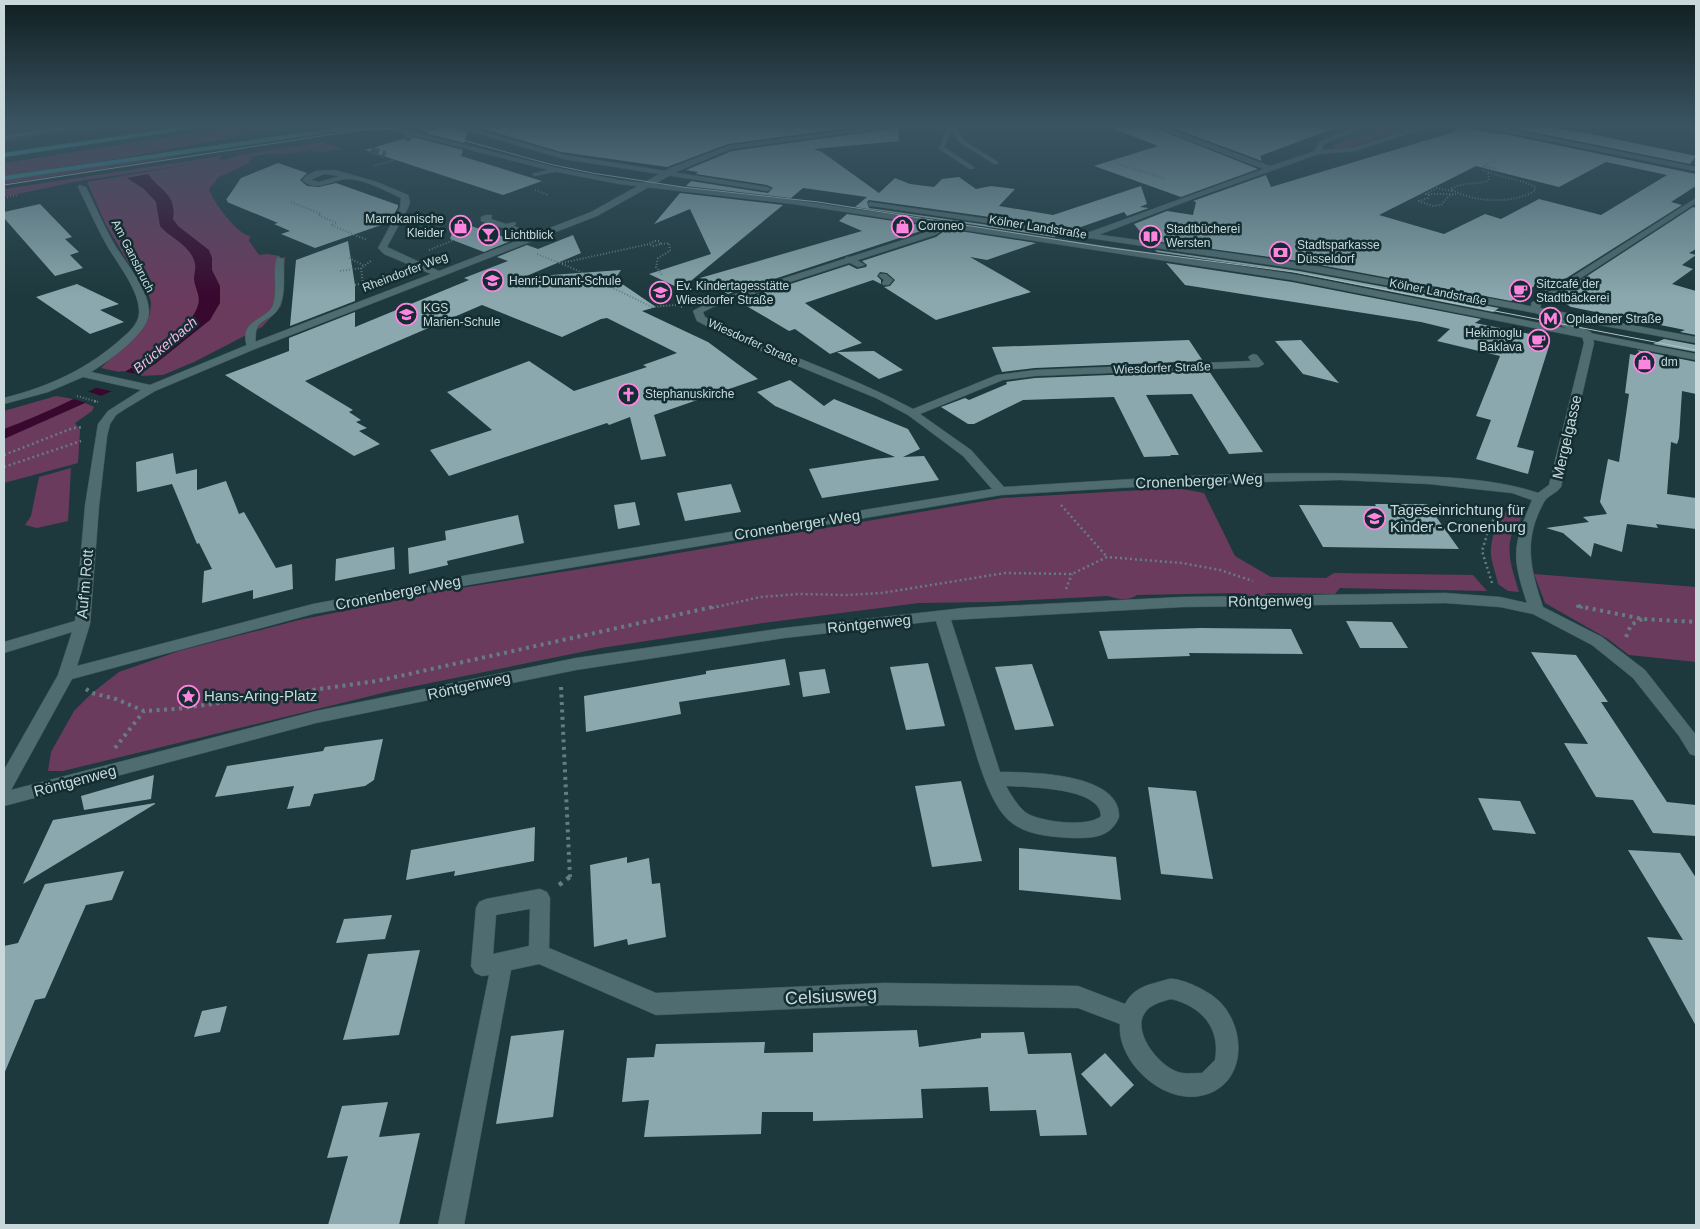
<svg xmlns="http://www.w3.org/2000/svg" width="1700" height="1229" font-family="Arial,sans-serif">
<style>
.green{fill:#6b3b5e}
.water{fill:#39082f}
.pier{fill:#1d393d}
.building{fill:#8aa8ad;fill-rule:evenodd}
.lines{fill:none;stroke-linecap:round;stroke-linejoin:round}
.street-tunnel{stroke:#375155;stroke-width:8;stroke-dasharray:8 4;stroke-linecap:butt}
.lane-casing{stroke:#3f585a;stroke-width:1}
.street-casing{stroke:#3f585a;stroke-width:1}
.secondary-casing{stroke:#3f585a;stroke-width:1}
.primary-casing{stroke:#3f585a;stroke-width:1}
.highway-casing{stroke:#3f585a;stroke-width:1}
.path-far3{stroke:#667d80;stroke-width:2;stroke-dasharray:1 2;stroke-linecap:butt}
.path-far2{stroke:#667d80;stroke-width:2.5;stroke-dasharray:2 3;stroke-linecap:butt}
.path-far1{stroke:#667d80;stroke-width:4;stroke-dasharray:3 4.5;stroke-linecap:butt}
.path{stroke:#667d80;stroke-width:4.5;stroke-dasharray:4 5.5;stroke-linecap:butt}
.lane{fill:#4f6c70;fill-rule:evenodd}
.street{fill:#4f6c70;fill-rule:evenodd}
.secondary{fill:#4f6c70;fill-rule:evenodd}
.primary{fill:#3f8e98;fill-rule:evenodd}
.highway{fill:#35a4b2;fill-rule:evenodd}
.tram{stroke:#b0c2c4;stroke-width:1}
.labels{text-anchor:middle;stroke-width:5;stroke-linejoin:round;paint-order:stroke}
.far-poi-label{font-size:12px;fill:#c9d9db;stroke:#132e32;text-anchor:start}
.far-street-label{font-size:12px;fill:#c9d9db;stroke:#132e32}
.far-water-label{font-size:14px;font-style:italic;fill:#f8b6e4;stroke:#132e32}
.street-label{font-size:15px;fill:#c9d9db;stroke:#132e32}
.poi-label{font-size:15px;fill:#c9d9db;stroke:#132e32;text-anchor:start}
.near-street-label{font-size:18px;fill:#c9d9db;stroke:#132e32}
</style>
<rect width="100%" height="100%" fill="#1d393d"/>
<g class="green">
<polygon points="34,125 78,125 4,135 4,129"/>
<polygon points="104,125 125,125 4,142 4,139"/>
<polygon points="244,125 301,125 121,158 4,176 4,163"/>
<polygon points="1384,125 1418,125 1347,148 1333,148 1334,145"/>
<path d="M 323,142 L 343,149 L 318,153 L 311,150 L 285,154 L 265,154 L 252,157 L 249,163 L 219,177 L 209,189 C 213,202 237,234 250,236 L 249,241 L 259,255 L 267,254 L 280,256 L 280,258 L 285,257 L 281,306 L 262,327 L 194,362 L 163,375 L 138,376 L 101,368 L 144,325 L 150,314 L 151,302 L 145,284 L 128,262 L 106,225 L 87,182 L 199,163 L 79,181 L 4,197 L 4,189 L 221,156 L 219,161 L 241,155 Z"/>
<polygon points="230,147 171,156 171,158 4,184 4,180"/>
<polygon points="56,396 79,400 94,407 92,411 75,423 80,430 78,463 4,483 4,411"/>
<polygon points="71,468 68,521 37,528 25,525 31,516 39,477"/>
<path d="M 1177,488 L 1204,493 L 1235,556 L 1271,577 L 1326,578 L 1334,573 L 1473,575 L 1487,591 L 1340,588 L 1335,594 L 1268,593 C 1261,598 1247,596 1239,593 L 1137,595 C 1130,601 1116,599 1108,596 L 992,602 L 919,603 L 763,623 L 601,648 L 391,691 L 63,771 L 48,771 L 51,752 L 74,711 L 92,693 L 119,672 L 179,651 L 299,620 L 442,591 L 643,559 L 1003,498 Z"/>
<path d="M 1514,506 L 1523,508 C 1524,518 1516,525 1512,534 C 1505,553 1514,574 1519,592 L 1508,591 L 1498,584 C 1496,573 1490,560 1491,549 C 1492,533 1500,513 1514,506 Z"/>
<polygon points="1534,574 1696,587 1696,662 1629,655 1608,639 1545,603"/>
</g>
<path class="water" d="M 148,174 C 160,191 177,194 173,219 L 178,226 L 209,250 L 212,258 L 212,270 L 220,286 L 220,303 L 210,320 L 155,364 L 112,391 L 4,439 L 4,429 C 51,412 178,355 197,308 C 202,296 195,290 194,279 C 194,274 196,269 195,264 C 192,246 170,238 160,226 L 156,202 L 144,189 L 127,178 Z"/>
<g class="pier">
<polygon points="121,371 142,375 115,392 93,387"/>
<polygon points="85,391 87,391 104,397 90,404 70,398"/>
</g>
<g class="building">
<polygon points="470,125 870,125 728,144 667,167 561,152"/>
<polygon points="1109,125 1147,125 1258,169 1181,197 1094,166 1158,146 1109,127"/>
<polygon points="1165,125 1335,125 1335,128 1260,156 1262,161"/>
<polygon points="1512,125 1538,125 1596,135 1696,156 1690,164 1508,127"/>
<polygon points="447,126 467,132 464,143 425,133"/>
<path d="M 1461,127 L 1497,134 L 1499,133 L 1696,174 L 1696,186 L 1671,202 L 1682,205 L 1546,291 L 1536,285 L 1511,301 L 1299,261 L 1147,240 L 1134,224 L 1167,211 L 1193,215 L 1196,202 L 1193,201 L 1266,175 L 1271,187 L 1454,132 ZM 1606,162 L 1667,175 L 1601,215 L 1539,199 L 1501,219 L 1485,214 L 1444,234 L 1379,215 L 1476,166 L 1559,187 Z"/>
<polygon points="898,128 899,141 814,149 822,152 879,193 895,178 910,184 934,187 942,179 959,177 976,189 991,186 1015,189 999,206 1053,215 1141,186 1147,204 1140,207 1149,208 1127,216 1124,212 1075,229 869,200 867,202 869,208 1058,235 1054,237 855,207 867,197 803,188 791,198 686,186 691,181 768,193 773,188 767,185 696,174 698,172 686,170 732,151"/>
<polygon points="413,137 463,150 461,156 542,181 503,195 365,150 403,139 409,141"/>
<polygon points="278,163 307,173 300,180 307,186 319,187 336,183 398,205 398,207 390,222 315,248 281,234 290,231 274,224 278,223 227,202 228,201 226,200 241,178"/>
<polygon points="680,193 783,205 681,289 649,274 711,254 690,209 654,224"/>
<polygon points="40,204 72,237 65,239 79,252 70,255 83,268 55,276 4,218 4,212"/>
<polygon points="1693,207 1696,208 1696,249 1689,253 1696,255 1682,265 1693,269 1672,284 1696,291 1696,335 1680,332 1685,330 1571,307 1555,297"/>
<polygon points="847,214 933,227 728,294 700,278 862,231 839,221"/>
<polygon points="456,221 513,240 484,252 450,239"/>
<polygon points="947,229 1036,243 987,260 970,257 1031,292 936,320 884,287 890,286 895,280 887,273 880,272 877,276 881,280 881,284 873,280 805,303 862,343 830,354 795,329 789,331 738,301 849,265 857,269 866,267 867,265 862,261 936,237"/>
<polygon points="573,235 581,253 524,277 621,270 615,279 656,307 642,311 708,342 758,379 654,415 666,456 641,460 630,417 609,425 607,423 449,476 430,450 492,430 447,392 529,361 574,391 647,367 643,365 677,353 607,318 601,319 562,337 482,305 305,381 353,410 349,412 361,420 356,422 367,428 359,431 380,444 354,456 225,375 289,351 289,338 355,312 355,327 469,280 464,278 508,261 497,257 527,245 538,249"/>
<polygon points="348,241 355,285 355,301 290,326 296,260"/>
<polygon points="1155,250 1299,271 1499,308 1493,312 1292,272 1157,252"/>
<polygon points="1166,263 1292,282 1481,319 1475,323 1545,337 1543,344 1549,346 1517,447 1534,451 1528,474 1476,459 1491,420 1476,416 1500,356 1437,341 1450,329 1421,322 1185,285"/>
<polygon points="77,284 119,304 100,310 124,322 90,334 36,297"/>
<polygon points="1664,339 1696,345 1696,352 1653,344"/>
<polygon points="1189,340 1203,361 1035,368 1002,372 992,347"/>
<polygon points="1301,340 1316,357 1339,383 1303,374 1275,341"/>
<polygon points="1637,350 1696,362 1696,394 1682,391 1679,438 1677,444 1671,442 1667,494 1696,498 1696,529 1656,524 1658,528 1627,524 1622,552 1594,543 1591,557 1563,533 1546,528 1589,522 1583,517 1607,514 1600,502 1608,459 1619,462 1629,394 1625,393 1630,354 1648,358"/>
<polygon points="874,351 903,370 879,379 837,352"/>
<polygon points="1209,371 1263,452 1229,454 1192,394 1146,395 1179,455 1170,455 1171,456 1144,457 1114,397 1023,400 974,424 968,424 941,407 965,398 969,400 1007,384 1006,382 1035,378"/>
<polygon points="790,380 824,406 834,399 908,429 920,449 903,457 924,456 939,480 822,498 809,469 874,459 895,457 775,406 757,392"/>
<polygon points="173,453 176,474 197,469 197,490 226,481 239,514 244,512 276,568 292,564 293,589 253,599 253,590 202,603 204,571 212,569 199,543 197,544 172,484 137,492 136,462"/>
<polygon points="731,484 741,512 685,521 677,493"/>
<polygon points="635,502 640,525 618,529 614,505"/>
<polygon points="1375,504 1427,504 1459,549 1323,547 1299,505 1376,506"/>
<polygon points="518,515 524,543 447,561 448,565 409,574 408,548 446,540 445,531"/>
<polygon points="394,547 395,569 335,581 336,559"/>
<polygon points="1346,621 1392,622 1408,648 1360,648"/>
<polygon points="1201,628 1291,629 1303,654 1189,653 1190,656 1108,659 1099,631"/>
<polygon points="1531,652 1576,655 1608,702 1601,702 1667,802 1696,805 1696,836 1653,833 1633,800 1596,797 1564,743 1588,744"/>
<polygon points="785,659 790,685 679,702 681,714 586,732 584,696 706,674 706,671"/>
<polygon points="928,663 945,726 906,730 890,667"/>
<polygon points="1032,664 1054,726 1015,730 995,667"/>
<polygon points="825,669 830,693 803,697 799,672"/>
<polygon points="383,739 374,780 365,786 314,794 310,806 287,809 294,786 215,797 227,766 323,751 325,747"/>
<polygon points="154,775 151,799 84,810 81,796"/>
<polygon points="961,781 982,861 932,867 915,786"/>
<polygon points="1148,787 1196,791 1213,879 1161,874"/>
<polygon points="1478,798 1520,801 1536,834 1493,830"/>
<polygon points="155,803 155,804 23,884 53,820"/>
<polygon points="535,827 534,861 454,876 455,871 406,880 411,850"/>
<polygon points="1019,848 1116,857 1121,900 1019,890"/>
<polygon points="1628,850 1680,853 1696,878 1696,1026 1647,937 1683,940"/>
<polygon points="627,857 627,863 649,858 652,884 660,883 666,937 628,945 627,939 594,947 590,865"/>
<polygon points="124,871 112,900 86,905 45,998 35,1000 4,1074 4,946 18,943 45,884"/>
<polygon points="392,915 385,939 336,943 344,919"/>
<polygon points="420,950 399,1035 343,1040 368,954"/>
<polygon points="227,1006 220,1032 194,1037 202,1011"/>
<polygon points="564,1030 553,1117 496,1124 511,1036"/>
<polygon points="917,1030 919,1047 981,1038 981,1033 1024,1032 1028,1054 1071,1053 1087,1135 1040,1136 1036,1110 990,1111 988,1087 921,1089 923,1118 813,1121 813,1112 762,1112 761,1134 644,1137 649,1100 622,1102 627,1058 654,1057 656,1044 765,1042 764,1053 813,1052 813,1033"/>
<polygon points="1105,1053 1134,1085 1111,1107 1081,1074"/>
<polygon points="388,1102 379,1137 420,1133 399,1225 328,1225 348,1156 327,1158 342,1106"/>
</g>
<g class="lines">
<polyline class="street-tunnel" points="371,150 385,155"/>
<defs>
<g id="lane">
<polygon points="951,127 958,131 963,140 998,162 998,164 994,164 959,142 951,131 944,147 975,168 970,169 939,149 945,133 943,131"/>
<polygon points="405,131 409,131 413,134 409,139 404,138 406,134"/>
<polygon points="557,168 560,170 559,171 535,176 532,174"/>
<polygon points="486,215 492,215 491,219 506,224 515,222 516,224 514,226 541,236 534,238 481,221 481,217"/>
<path d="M 277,257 L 284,259 C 283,275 287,300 276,312 C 271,318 262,320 258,326 C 254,333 257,342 254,349 L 248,349 C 236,319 267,321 273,305 C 278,290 272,272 277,257 Z"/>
<polygon points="846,257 852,257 865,265 858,267 846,261"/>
<polygon points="880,274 886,274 893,280 889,285 883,285 882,283 884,280 879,276"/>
</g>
<g id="street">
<path d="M 887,125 L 909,125 L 731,149 L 676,172 L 597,216 L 255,349 L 155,391 L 125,409 L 116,415 L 110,424 L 107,436 L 99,506 L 90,624 L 77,666 L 313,604 L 468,575 L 992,489 L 963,456 L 908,415 L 876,398 L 730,338 L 697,321 L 693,311 L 707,303 L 906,239 L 929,231 L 943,224 L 946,224 L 946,228 L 935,235 L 713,307 L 703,312 L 705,317 C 773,352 846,373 913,409 L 997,375 L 1035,370 L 1251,361 L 1248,357 L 1253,354 L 1257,355 L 1264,364 L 1259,367 L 1035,376 L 1003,380 L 920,414 L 971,450 L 1004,487 C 1134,479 1265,469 1395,475 C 1441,477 1494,478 1538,493 L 1549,485 L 1584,343 L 1582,336 L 1532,311 L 1531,303 L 1696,198 L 1696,203 L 1541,304 L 1540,308 L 1542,310 L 1591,332 L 1594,343 L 1561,487 C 1557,493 1547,496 1544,502 C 1523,540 1530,568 1543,607 L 1602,637 L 1645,670 L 1696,735 L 1696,756 L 1690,754 L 1679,736 L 1633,678 L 1592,645 L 1533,614 L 1500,607 L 1445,603 L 1182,607 L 951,620 L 1000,772 C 1030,772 1121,773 1119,817 C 1111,837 1094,838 1075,838 C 1055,837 1029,836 1012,823 C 986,804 973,740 963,709 C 954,680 945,650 936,621 L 784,638 L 576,670 L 316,723 L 4,806 L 4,770 L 58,675 L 72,632 L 4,653 L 4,642 L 75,621 L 85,506 L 98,424 L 108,411 L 141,390 L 83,377 L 48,392 L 4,404 L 4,398 C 48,387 88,369 122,338 C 129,332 138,324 139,314 C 141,291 115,261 105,242 C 95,224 87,205 78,187 L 79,185 L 86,187 C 95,205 103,224 113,242 C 124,261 150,290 149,313 C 148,334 107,362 91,372 L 150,385 L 247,345 L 431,274 L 384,254 L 378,248 L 400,208 L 401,198 C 386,191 368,181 350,179 C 333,178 317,194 302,180 L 307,175 L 316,171 L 335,170 L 377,182 L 408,195 L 410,202 L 408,208 L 387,247 L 439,271 L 591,212 L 670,168 L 728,146 ZM 324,174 L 340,176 L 319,182 L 311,180 ZM 1340,480 L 1429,484 L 1512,493 L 1532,500 C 1513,546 1511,555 1527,603 L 1500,597 L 1445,593 L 1182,597 L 964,608 L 784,628 L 576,658 L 316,711 L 11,790 L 72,679 L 313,614 L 468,585 L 1001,495 L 1185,484 ZM 1006,786 C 1027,787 1101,787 1101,816 C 1089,828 1038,822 1025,812 C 1017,805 1011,795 1006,786 Z"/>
<polygon points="1149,125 1159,125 1270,166 1315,151 1319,142 1360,125 1370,125 1324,144 1322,150 1352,148 1423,125 1434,125 1355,151 1319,154 1206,194 1093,237 1087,237 1087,233 1263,169"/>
<polygon points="1471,125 1486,125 1696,167 1696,171"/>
<path d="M 540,889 L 547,892 L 550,898 L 549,948 L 656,993 L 884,983 L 1078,986 L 1125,1004 C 1131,992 1142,986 1155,983 C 1159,982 1164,980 1169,979 C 1176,978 1185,982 1191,984 C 1202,989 1212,994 1220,1002 C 1247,1030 1246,1084 1204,1095 C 1165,1106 1117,1063 1120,1024 L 1078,1008 L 884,1005 L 656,1015 L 539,964 L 511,970 L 464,1225 L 438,1225 L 489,975 L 482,976 L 475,973 L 471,966 L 476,908 L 479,902 L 486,899 ZM 530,909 L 529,946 L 493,954 L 496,915 ZM 1171,999 C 1201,1006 1221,1028 1215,1060 L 1202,1073 C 1196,1073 1188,1074 1182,1073 C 1162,1070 1132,1034 1144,1014 C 1150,1004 1161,1002 1171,999 Z"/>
</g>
<g id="secondary">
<polygon points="372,125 385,125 557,168 619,180 793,200 1292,274 1696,354 1696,360 1292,280 793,204 619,184 557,172"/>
<polygon points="448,125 460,125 565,155 767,187 771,189 767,191 564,159"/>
<polygon points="869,202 1299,263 1696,337 1696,343 1299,269 872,206 869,206"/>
</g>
<g id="primary">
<polygon points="74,125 94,125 4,139 4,135"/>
<polygon points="380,125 389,127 386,129 335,132 4,180 4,176 335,128"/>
</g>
<polygon id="highway" points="197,125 216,125 4,157 4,153"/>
</defs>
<use href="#lane" class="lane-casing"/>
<use href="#street" class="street-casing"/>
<use href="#secondary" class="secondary-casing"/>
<use href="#primary" class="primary-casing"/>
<use href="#highway" class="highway-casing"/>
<g class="path-far3">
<polyline points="1118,164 1166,179"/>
<polyline points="374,166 394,160 392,160"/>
<polyline points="1483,167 1493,170 1496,168 1485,166"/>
<path d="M 1488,173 L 1489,180 C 1477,186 1463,181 1451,189 C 1473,203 1512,204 1535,191 L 1535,187 C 1519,178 1500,178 1483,170 L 1483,166 L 1496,160"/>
<polyline points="535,190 548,195"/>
<polyline points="1452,191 1437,188 1426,194 1453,194"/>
<polyline points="1429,195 1428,198 1419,201 1432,206 1441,205 1449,196 1458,193"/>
<polyline points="4,198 18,195"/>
<polyline points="291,202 321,214 318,215 337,223 331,225 367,240"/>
<polygon points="655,241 659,241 661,244 653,246 649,244"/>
<polyline points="661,244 669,243 670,251 658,258 656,267 663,276"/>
<polyline points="429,250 454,240"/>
<polyline points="537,254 572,268 652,307 675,305 682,307"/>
<polyline points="349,258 363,265"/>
<polyline points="562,263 649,244"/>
<polyline points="340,271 361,268"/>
<polyline points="363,284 361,268 371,261"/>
<polyline points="355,285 363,283"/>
<polyline points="77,396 98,402"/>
</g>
<g class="path-far2">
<polyline points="94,401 98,402"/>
<polyline points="4,455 73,428 83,427"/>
<polyline points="4,467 81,441"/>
<polyline points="1061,505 1107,557"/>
<polyline points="1492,583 1482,551 1489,528 1501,506"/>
<polyline points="1066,589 1072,574"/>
<polyline points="1576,606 1584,608"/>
<polyline points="712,608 760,597 799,594 846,595 882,593 1005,573 1072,574 1107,557 1182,563 1220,570 1253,581"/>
</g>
<g class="path-far1">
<polyline points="1578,606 1643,619 1696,622"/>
<polyline points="1626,637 1631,625 1642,619"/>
<polyline points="561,687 570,877"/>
<polyline points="86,689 92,693 116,699 144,711 176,709 377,681 717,606"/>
<polyline points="115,748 144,711"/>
</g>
<polyline class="path" points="559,885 571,876"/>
<use href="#lane" class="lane"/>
<use href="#street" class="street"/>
<use href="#secondary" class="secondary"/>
<use href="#primary" class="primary"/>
<use href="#highway" class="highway"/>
<g class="tram">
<polyline points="408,125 549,164 592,173 682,187 818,202 1111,248 1294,272 1696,350"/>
<polyline points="4,185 360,130 414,127"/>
</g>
</g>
<linearGradient id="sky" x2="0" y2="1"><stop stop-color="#101f22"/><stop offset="0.42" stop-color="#3a5462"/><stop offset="1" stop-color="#3a5462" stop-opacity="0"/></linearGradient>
<rect width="1700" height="297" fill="url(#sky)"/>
<defs>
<symbol id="shop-ring" viewBox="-11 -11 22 22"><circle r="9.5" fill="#132e32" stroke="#fe85df" stroke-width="1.5"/><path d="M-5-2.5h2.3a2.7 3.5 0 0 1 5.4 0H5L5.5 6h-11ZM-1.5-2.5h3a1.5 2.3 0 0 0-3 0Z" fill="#fe85df"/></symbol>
<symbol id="bar-ring" viewBox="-11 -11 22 22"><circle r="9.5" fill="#132e32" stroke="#fe85df" stroke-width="1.5"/><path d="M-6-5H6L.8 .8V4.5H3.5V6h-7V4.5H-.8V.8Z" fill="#fe85df"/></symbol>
<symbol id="library-ring" viewBox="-11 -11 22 22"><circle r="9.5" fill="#132e32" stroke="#fe85df" stroke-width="1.5"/><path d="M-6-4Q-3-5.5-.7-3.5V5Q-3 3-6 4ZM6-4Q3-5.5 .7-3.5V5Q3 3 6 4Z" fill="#fe85df"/></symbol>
<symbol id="bank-ring" viewBox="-11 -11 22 22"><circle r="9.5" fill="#132e32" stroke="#fe85df" stroke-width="1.5"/><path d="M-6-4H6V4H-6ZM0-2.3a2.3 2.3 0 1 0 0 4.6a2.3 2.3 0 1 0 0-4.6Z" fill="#fe85df"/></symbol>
<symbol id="school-ring" viewBox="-11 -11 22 22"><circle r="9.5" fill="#132e32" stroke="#fe85df" stroke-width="1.5"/><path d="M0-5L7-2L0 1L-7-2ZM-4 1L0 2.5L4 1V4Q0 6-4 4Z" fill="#fe85df"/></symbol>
<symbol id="cafe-ring" viewBox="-11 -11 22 22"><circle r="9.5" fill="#132e32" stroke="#fe85df" stroke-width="1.5"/><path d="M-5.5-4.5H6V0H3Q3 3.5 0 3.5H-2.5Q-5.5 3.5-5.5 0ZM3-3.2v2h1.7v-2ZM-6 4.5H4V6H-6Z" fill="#fe85df"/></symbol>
<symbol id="metro-ring" viewBox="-11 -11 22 22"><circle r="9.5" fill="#132e32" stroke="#fe85df" stroke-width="1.5"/><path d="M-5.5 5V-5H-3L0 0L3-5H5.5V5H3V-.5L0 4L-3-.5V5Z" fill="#fe85df"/></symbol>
<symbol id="church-ring" viewBox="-11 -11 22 22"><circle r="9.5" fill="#132e32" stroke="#fe85df" stroke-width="1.5"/><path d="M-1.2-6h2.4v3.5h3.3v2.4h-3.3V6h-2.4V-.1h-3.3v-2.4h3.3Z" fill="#fe85df"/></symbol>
<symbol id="sight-ring" viewBox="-11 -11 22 22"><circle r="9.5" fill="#132e32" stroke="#fe85df" stroke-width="1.5"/><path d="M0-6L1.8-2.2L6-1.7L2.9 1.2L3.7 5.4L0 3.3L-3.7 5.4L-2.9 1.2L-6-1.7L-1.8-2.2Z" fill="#fe85df"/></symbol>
</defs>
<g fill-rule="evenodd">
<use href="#shop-ring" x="448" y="214" width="25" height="25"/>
<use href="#shop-ring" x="890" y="214" width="25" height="25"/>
<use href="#bar-ring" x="476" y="222" width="25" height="25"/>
<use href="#library-ring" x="1138" y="224" width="25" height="25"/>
<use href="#bank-ring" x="1268" y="240" width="25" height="25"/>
<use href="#school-ring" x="480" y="268" width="25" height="25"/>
<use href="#cafe-ring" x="1508" y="278" width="25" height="25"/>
<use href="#school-ring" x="648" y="280" width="25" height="25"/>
<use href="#school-ring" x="394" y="302" width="25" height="25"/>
<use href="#metro-ring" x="1538" y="306" width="25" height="25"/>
<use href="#cafe-ring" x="1526" y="328" width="25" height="25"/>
<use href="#shop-ring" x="1632" y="350" width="25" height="25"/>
<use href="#church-ring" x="616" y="382" width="25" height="25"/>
<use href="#school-ring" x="1362" y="506" width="25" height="25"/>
<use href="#sight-ring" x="176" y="684" width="25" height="25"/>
</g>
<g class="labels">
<g class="far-poi-label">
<text x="444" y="223" text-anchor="end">Marrokanische<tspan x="444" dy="14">Kleider</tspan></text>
<text x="918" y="230">Coroneo</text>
<text x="1166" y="233">Stadtbücherei<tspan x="1166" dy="14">Wersten</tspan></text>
<text x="504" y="239">Lichtblick</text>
<text x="1297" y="249">Stadtsparkasse<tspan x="1297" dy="14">Düsseldorf</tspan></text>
<text x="509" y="285">Henri-Dunant-Schule</text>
<text x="1536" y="288">Sitzcafé der<tspan x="1536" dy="14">Stadtbäckerei</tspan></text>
<text x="676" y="290">Ev. Kindertagesstätte<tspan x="676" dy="14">Wiesdorfer Straße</tspan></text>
<text x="423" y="312">KGS<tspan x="423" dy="14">Marien-Schule</tspan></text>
<text x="1566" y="323">Opladener Straße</text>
<text x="1522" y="337" text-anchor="end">Hekimoglu<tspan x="1522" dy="14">Baklava</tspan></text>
<text x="1661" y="366">dm</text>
<text x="645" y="398">Stephanuskirche</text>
</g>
<g class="far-street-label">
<text transform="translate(1038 227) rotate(9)" y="4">Kölner Landstraße</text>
<text transform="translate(133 256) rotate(63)" y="4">Am Gansbruch</text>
<text transform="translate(405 272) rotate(-21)" y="4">Rheindorfer Weg</text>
<text transform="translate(1438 292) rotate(11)" y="4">Kölner Landstraße</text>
<text transform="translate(753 342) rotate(24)" y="4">Wiesdorfer Straße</text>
<text transform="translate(1162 368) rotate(-2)" y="4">Wiesdorfer Straße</text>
</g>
<g class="far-water-label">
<text transform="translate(165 345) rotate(-40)" y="5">Brückerbach</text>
</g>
<g class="street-label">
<text transform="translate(1567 437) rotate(-77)" y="5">Mergelgasse</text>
<text transform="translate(1199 481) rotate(-2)" y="5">Cronenberger Weg</text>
<text transform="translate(797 525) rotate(-9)" y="5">Cronenberger Weg</text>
<text transform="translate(85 584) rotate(-85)" y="5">Auf'm Rott</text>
<text transform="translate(398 593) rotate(-11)" y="5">Cronenberger Weg</text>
<text transform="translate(1270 601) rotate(-1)" y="5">Röntgenweg</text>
<text transform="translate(869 624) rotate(-6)" y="5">Röntgenweg</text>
<text transform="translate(469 686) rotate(-12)" y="5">Röntgenweg</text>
<text transform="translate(75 781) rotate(-15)" y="5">Röntgenweg</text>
</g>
<g class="poi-label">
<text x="1390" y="515">Tageseinrichtung für<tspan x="1390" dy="17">Kinder - Cronenburg</tspan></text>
<text x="204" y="701">Hans-Aring-Platz</text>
</g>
<g class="near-street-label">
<text transform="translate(831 996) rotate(-3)" y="6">Celsiusweg</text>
</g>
</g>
<rect width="1700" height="1229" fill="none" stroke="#c9d9db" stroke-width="10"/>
</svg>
